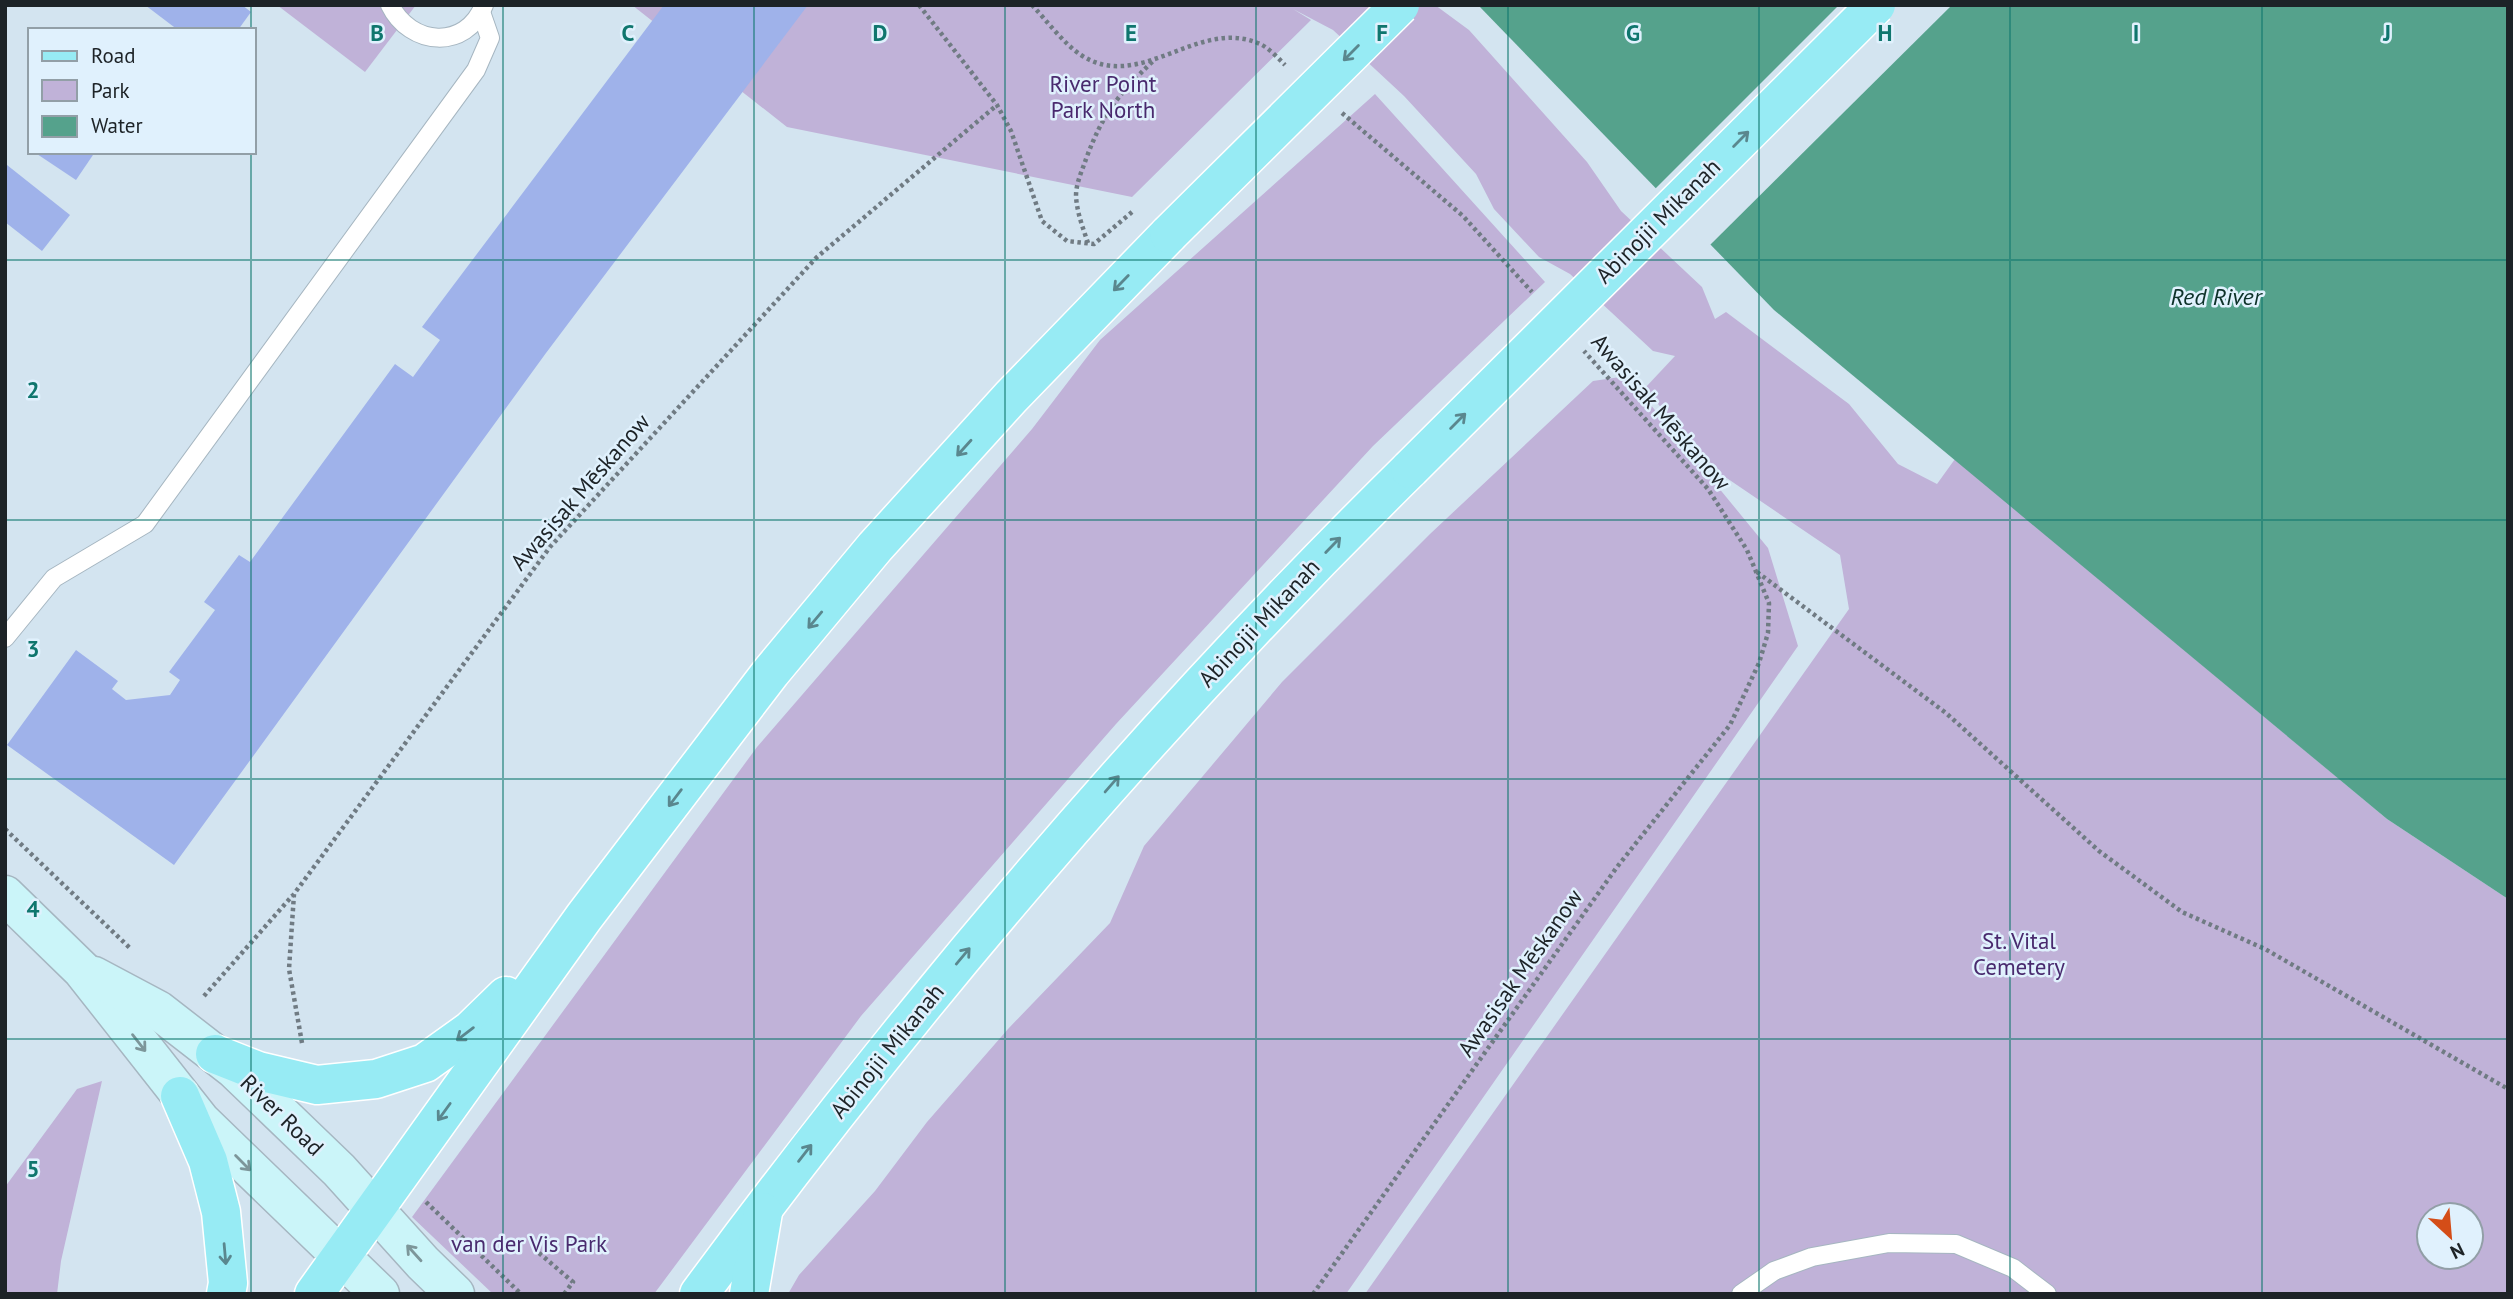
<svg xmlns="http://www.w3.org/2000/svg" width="2513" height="1299" font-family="'PT Sans',sans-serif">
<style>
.green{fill:#c0b2d8;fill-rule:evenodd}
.water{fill:#55a28c}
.pier{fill:#d3e4f0}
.building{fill:#9fb2ea}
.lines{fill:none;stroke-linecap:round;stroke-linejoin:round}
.lane-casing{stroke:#a6b6c1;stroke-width:20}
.secondary-casing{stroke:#a6b6c1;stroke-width:41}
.primary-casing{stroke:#fff;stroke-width:41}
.path{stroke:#707b83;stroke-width:4.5;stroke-dasharray:3.5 3.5;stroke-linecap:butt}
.lane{stroke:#fff;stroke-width:18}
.secondary{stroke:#cbf5f9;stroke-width:38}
.primary{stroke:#97ebf4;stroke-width:38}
.primary-bridge-casing{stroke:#fff;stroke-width:41;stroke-linecap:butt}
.primary-bridge{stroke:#97ebf4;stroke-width:38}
.oneway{stroke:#5a878e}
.oneway2{stroke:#7d969a}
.grid{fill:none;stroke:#0f766e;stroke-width:2;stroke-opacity:0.55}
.labels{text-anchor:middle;stroke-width:5;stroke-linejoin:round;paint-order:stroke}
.park-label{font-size:23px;fill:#492a6e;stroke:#e0f1fd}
.street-label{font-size:23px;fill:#1d2327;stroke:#e0f1fd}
.water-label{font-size:24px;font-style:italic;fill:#0d3229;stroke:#e0f1fd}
.grid-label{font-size:23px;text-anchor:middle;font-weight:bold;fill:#0f766e;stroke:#e0f1fd;stroke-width:5;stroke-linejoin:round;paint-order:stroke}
</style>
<rect width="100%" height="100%" fill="#d3e4f0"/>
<g class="green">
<polygon points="277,5 416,5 365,72"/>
<path d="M 632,5 L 1435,5 L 1469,30 L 1587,162 L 1621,211 L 1702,287 L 1715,319 L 1726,312 L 1849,404 L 1898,464 L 1937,484 L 1955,459 L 2387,819 L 2508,899 L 2508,1294 L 1365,1294 L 1849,609 L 1840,555 L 1709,466 L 1645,388 L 1675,356 L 1653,351 L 1570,274 L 1539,257 L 1494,209 L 1476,174 L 1404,96 L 1333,30 L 1293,9 L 1311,20 L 1132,197 L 787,127 ZM 2429,1215 L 2471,1215 L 2471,1257 L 2429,1257 Z"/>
<polygon points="1375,94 1545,282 1373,446 1116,724 861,1016 654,1294 493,1294 412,1217 757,747 1032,429 1100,340"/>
<polygon points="1627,376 1768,548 1798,646 1346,1294 788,1294 799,1275 875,1191 927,1122 1008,1029 1110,923 1144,846 1282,682 1430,534 1593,381"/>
<polygon points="102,1081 61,1261 57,1294 5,1294 5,1187 77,1089"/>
</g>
<polygon class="water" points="1478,5 2508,5 2508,899 2387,819 1774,310"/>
<polygon class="pier" points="1839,5 1952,5 1708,247 1654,190"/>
<g class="building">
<polygon points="145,5 242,5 251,12 238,30 178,30"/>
<polygon points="664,5 808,5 546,353 174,865 7,745 76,650 118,681 112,689 126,700 170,695 180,680 169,672 215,610 204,602 239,555 250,562 395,364 413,377 440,340 422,327"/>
<polygon points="34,152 95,152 76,180"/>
<polygon points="7,165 70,215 42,251 5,222 5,168"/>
</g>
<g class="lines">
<defs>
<g id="lane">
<path d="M 390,5 C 410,46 466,51 484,5"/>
<polyline points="5,638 54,578 145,524 476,70 490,38 481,12"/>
<polyline points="1741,1294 1774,1271 1812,1257 1889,1243 1956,1244 2013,1268 2047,1294"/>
</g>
<g id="secondary">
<polyline points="5,895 82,970 201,1121 380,1294"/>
<polyline points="94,976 158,1010 234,1069 339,1170 423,1263 455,1294"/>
</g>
<g id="primary">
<polyline points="215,1054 258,1071 317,1085 376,1079 425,1063 471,1030 506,996"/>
<polyline points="180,1096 208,1161 221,1212 228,1283 226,1294"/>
<polyline points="314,1294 584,917 771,672 875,547 1011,397 1169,234"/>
<path d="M 699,1294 C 915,1002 1151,724 1410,469"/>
<polyline points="749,1294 763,1212"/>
</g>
</defs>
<use href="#lane" class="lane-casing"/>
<use href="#secondary" class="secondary-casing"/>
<use href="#primary" class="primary-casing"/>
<g class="path">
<polyline points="919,5 997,105 1011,131 1042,221 1067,241 1094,244 1132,212"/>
<path d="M 1032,5 C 1046,20 1064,44 1081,55 C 1140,94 1199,16 1260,44 C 1269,48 1278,58 1285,65"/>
<polyline points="1342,113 1463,216 1532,292"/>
<path d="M 1088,243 C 1083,228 1077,213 1076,196 C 1076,183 1082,171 1086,159 C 1103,113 1118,95 1153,61"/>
<polyline points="1757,572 1946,713 2099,851 2182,912 2265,949 2508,1089"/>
<polyline points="5,829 131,949"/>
<polyline points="204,996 293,895"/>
<polyline points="302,1043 289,969 294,894 550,547 816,258 997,105"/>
<polyline points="426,1202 521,1294"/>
<polyline points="539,1253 573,1282 564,1294"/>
<polyline points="1313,1294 1617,867 1730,725 1759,663 1768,633 1769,603 1747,550 1708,489 1584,351"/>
</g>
<use href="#lane" class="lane"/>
<use href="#secondary" class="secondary"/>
<use href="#primary" class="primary"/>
<defs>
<g id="primary-bridge">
<polyline points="1169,234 1400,5"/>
<polyline points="1410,469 1876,5"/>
</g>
</defs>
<use href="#primary-bridge" class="primary-bridge-casing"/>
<use href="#primary-bridge" class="primary-bridge"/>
</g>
<defs><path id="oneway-shaft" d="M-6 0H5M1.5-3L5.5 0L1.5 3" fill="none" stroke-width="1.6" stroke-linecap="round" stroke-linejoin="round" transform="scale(1.75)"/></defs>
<g class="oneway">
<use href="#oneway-shaft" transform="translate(1351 53) rotate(135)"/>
<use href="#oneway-shaft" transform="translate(1741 139) rotate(-45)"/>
<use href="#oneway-shaft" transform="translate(1121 283) rotate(134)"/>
<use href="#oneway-shaft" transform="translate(1458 421) rotate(-45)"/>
<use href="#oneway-shaft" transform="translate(964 448) rotate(132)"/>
<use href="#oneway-shaft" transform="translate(1333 545) rotate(-46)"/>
<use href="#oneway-shaft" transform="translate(815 620) rotate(130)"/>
<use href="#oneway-shaft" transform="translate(1112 784) rotate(-49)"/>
<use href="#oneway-shaft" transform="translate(675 798) rotate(127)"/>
<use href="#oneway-shaft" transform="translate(963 956) rotate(-50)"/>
<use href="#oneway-shaft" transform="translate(465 1034) rotate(143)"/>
<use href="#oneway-shaft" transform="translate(444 1112) rotate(126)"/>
<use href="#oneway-shaft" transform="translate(805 1153) rotate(-52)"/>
<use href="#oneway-shaft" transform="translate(225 1254) rotate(85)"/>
</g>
<g class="oneway2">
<use href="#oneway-shaft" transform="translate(139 1043) rotate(52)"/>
<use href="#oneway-shaft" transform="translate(243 1163) rotate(45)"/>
<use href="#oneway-shaft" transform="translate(414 1253) rotate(-132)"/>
</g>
<path class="grid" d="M 251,5 L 251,30M 503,5 L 503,1294M 754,5 L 754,1294M 1005,5 L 1005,1294M 1256,5 L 1256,1294M 1508,5 L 1508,1294M 1759,5 L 1759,1294M 2010,5 L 2010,1294M 2262,5 L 2262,1294M 251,152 L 251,1294M 5,260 L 2508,260M 5,520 L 2508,520M 5,779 L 2508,779M 5,1039 L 2508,1039"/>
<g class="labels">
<g class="park-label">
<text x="1103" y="92">River Point<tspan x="1103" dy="26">Park North</tspan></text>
<text x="2019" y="949">St. Vital<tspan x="2019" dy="26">Cemetery</tspan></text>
<text x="529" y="1252">van der Vis Park</text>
</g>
<g class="street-label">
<text transform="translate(1658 221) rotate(-45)" y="8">Abinojii Mikanah</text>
<text transform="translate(1661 412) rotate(49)" y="8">Awasisak Mēskanow</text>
<text transform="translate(580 492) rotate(-49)" y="8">Awasisak Mēskanow</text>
<text transform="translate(1259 623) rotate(-47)" y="8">Abinojii Mikanah</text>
<text transform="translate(1520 973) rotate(-55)" y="8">Awasisak Mēskanow</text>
<text transform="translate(887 1051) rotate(-51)" y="8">Abinojii Mikanah</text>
<text transform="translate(282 1115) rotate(44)" y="8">River Road</text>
</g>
<g class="water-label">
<text x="2216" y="305">Red River</text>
</g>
</g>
<g class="grid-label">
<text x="377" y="41">B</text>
<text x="628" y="41">C</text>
<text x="880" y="41">D</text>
<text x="1131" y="41">E</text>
<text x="1382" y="41">F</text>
<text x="1633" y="41">G</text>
<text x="1885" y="41">H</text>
<text x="2136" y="41">I</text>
<text x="2387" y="41">J</text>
<text x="33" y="398">2</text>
<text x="33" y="657">3</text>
<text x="33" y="917">4</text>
<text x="33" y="1177">5</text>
</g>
<rect width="2513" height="1299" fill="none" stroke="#1d2327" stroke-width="14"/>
<rect x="28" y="28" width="228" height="126" fill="#e0f1fd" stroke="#929fa7" stroke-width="2"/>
<rect x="42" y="51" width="35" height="10" fill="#97ebf4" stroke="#929fa7" stroke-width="2"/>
<text x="91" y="63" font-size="21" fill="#1d2327">Road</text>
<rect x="42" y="80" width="35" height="21" fill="#c0b2d8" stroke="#929fa7" stroke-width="2"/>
<text x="91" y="98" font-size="21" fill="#1d2327">Park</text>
<rect x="42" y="116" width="35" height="21" fill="#55a28c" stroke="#929fa7" stroke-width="2"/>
<text x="91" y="133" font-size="21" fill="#1d2327">Water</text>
<g transform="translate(2450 1236) rotate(154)"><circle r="33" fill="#e0f1fd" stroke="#929fa7" stroke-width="2"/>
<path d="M0-5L12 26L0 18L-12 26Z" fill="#d44d18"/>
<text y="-10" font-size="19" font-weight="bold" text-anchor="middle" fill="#1d2327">N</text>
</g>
</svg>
